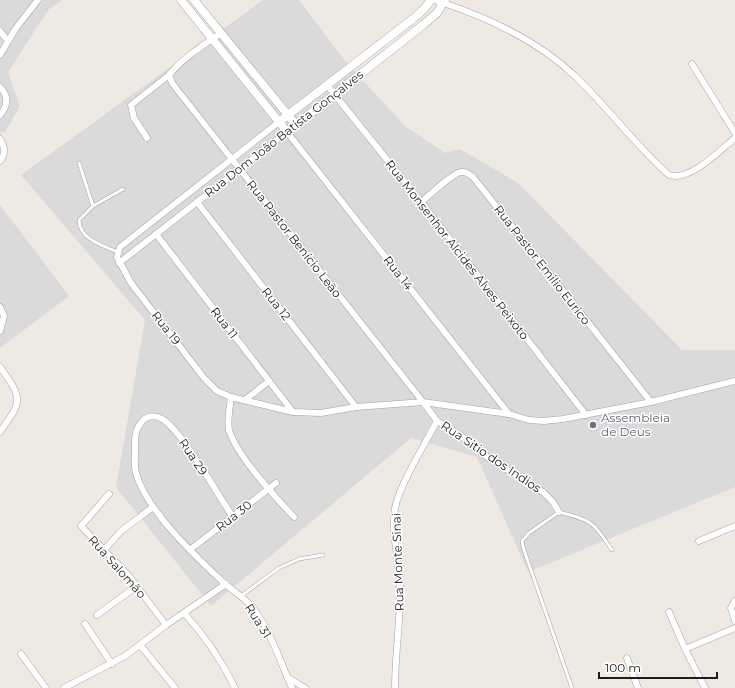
<svg xmlns="http://www.w3.org/2000/svg" width="735" height="688" font-family="Montserrat,sans-serif">
<style>
.residential{fill:#dbdada}
.lines{fill:none;stroke-linecap:round;stroke-linejoin:round}
.service-casing{stroke:#a4a4a4;stroke-width:4}
.minor-casing{stroke:#a4a4a4;stroke-width:7}
.tertiary-casing{stroke:#a4a4a4;stroke-width:9}
.service{stroke:#fff;stroke-width:3}
.minor{stroke:#fff;stroke-width:6}
.tertiary{stroke:#fff;stroke-width:8}
.worship-dot{fill:#6b7280;stroke:#fff;stroke-width:1.5}
.labels{text-anchor:middle;stroke-width:3;stroke-linejoin:round;paint-order:stroke}
.street-label{font-size:12px;fill:#1d1d1d;stroke:#fff}
.worship-label{font-size:12px;fill:#5b616d;stroke:#fff;text-anchor:start}
</style>
<rect width="100%" height="100%" fill="#eeeae3"/>
<g class="residential">
<polygon points="0,0 62,0 48,10 8,72 20,106 5,132 0,132"/>
<polygon points="263,0 299,0 346,62 405,126 445,153 460,149 518,183 682,350 735,350 735,487 528,572 477,457 411,438 211,606 116,487 145,320 21,175"/>
<polygon points="0,205 69,296 0,348"/>
</g>
<g class="lines">
<defs>
<g id="service">
<polyline points="79,163 93,206"/>
<path d="M 118,252 C 103,246 79,239 79,220 L 93,206 L 123,189"/>
<polyline points="241,596 279,568 299,559 323,555"/>
<path d="M 572,688 L 524,550 L 522,541 L 529,533 L 559,512 C 593,521 592,521 612,550"/>
</g>
<g id="minor">
<path d="M 434,0 C 485,16 538,40 577,78 C 609,109 636,146 669,175 C 690,182 720,150 735,138"/>
<polyline points="0,31 7,40"/>
<path d="M 221,33 C 202,46 184,57 169,75 L 172,83 L 423,402 L 509,414 L 529,420 L 544,421 L 563,419 L 651,402 L 735,381"/>
<polyline points="0,55 16,28 38,0"/>
<polyline points="692,64 735,133"/>
<polyline points="327,85 421,202 586,415"/>
<path d="M 0,87 C 9,96 8,106 0,115"/>
<polyline points="279,122 120,247 117,257 131,283 204,378 217,391 231,397 293,412 321,413 356,407 423,402 437,421 460,435 490,459 543,492 553,502 559,512"/>
<polyline points="147,138 134,118 131,105 169,75"/>
<path d="M 0,139 C 5,147 6,153 0,161"/>
<polyline points="197,202 356,407"/>
<path d="M 421,202 C 430,195 451,174 461,172 C 465,171 469,174 473,177 L 651,402"/>
<polyline points="156,234 293,412"/>
<polyline points="119,263 287,132 509,414"/>
<polyline points="0,307 4,316 0,331"/>
<path d="M 0,367 C 23,399 23,400 0,432"/>
<path d="M 231,397 C 230,407 227,420 229,430 C 236,454 276,498 294,517"/>
<polyline points="245,400 269,381"/>
<polyline points="109,494 81,526 129,576 166,625"/>
<path d="M 233,517 C 219,497 180,428 162,419 C 155,415 146,415 141,423 C 134,431 135,441 135,451 C 135,458 134,466 136,473 C 146,510 196,557 224,583 C 233,591 244,597 252,607 C 269,627 281,663 292,688"/>
<polyline points="699,541 735,526"/>
<polyline points="191,549 276,483"/>
<polyline points="104,550 121,531 153,507"/>
<polyline points="735,601 731,608 735,621"/>
<polyline points="669,612 685,649 705,688"/>
<path d="M 184,613 C 205,636 221,659 235,688"/>
<polyline points="97,615 137,586"/>
<polyline points="85,624 112,664"/>
<polyline points="140,645 175,688"/>
<polyline points="685,649 735,628"/>
<polyline points="21,654 46,688"/>
<polyline points="627,658 638,688"/>
<polyline points="287,677 305,688"/>
<polyline points="64,688 125,656 166,625 226,584"/>
<path d="M 395,688 C 395,653 401,619 400,584 C 399,560 391,533 395,508 C 400,484 425,444 437,421"/>
</g>
<g id="tertiary">
<polyline points="181,0 287,132 423,25 437,13 445,0"/>
<polyline points="194,0 296,125"/>
<polyline points="279,122 414,18 424,9 431,0"/>
</g>
</defs>
<use href="#service" class="service-casing"/>
<use href="#minor" class="minor-casing"/>
<use href="#tertiary" class="tertiary-casing"/>
<use href="#service" class="service"/>
<use href="#minor" class="minor"/>
<use href="#tertiary" class="tertiary"/>
</g>
<circle class="worship-dot" cx="593" cy="425" r="4"/>
<g class="labels">
<g class="street-label">
<text transform="translate(284 134) rotate(-38)" y="4">Rua Dom João Batista Gonçalves</text>
<text transform="translate(294 239) rotate(52)" y="4">Rua Pastor Benício Leão</text>
<text transform="translate(457 250) rotate(52)" y="4">Rua Monsenhor Alcides Alves Peixoto</text>
<text transform="translate(542 265) rotate(52)" y="4">Rua Pastor Emilio Eurico</text>
<text transform="translate(398 273) rotate(52)" y="4">Rua 14</text>
<text transform="translate(276 304) rotate(52)" y="4">Rua 12</text>
<text transform="translate(224 323) rotate(53)" y="4">Rua 11</text>
<text transform="translate(166 328) rotate(52)" y="4">Rua 19</text>
<text transform="translate(193 457) rotate(56)" y="4">Rua 29</text>
<text transform="translate(491 457) rotate(34)" y="4">Rua Sitio dos Indios</text>
<text transform="translate(234 516) rotate(-38)" y="4">Rua 30</text>
<text transform="translate(398 562) rotate(-92)" y="4">Rua Monte Sinai</text>
<text transform="translate(117 567) rotate(48)" y="4">Rua Salomão</text>
<text transform="translate(258 621) rotate(58)" y="4">Rua 31</text>
</g>
<g class="worship-label">
<text x="601" y="422">Assembleia<tspan x="601" dy="14">de Deus</tspan></text>
</g>
</g>
<path d="M599 672v6h118v-6" fill="none" stroke="#1d1d1d" stroke-width="2"/>
<text x="605" y="672" font-size="12" fill="#1d1d1d" stroke="#ffffff" stroke-width="3" paint-order="stroke">100 m</text>
</svg>
